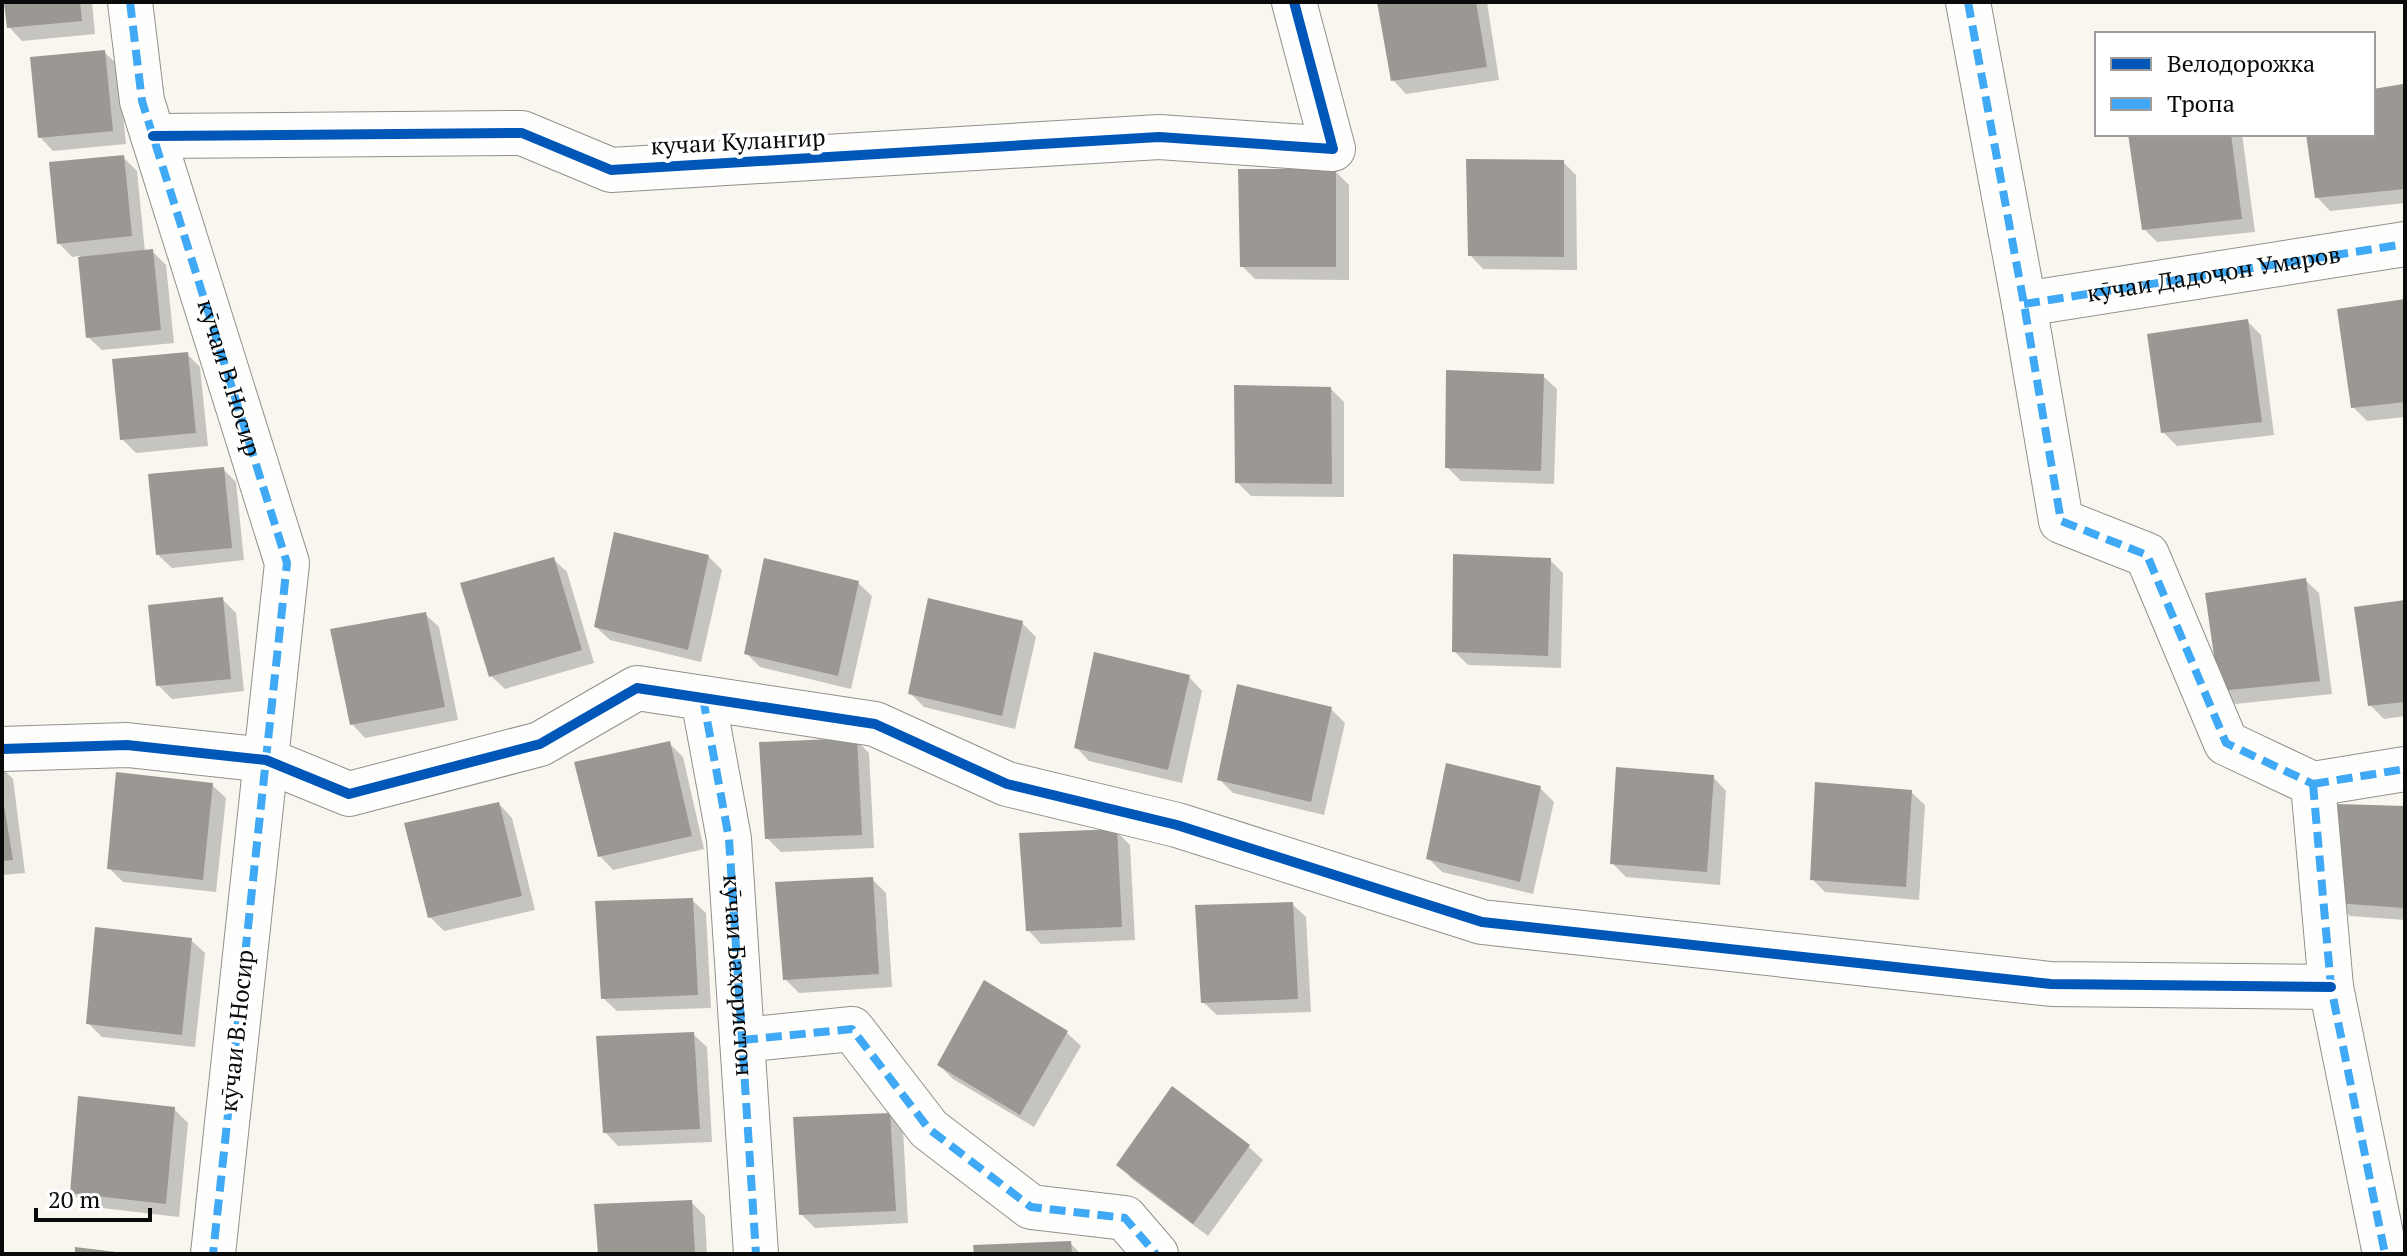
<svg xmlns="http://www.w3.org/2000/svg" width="2407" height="1256" font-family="'PT Serif',serif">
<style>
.shadow{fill:#0003}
.building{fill:#9b9894}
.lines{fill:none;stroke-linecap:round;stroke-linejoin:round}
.minor-casing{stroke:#91908d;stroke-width:46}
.minor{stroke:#fefefc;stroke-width:44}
.quiet{stroke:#3fa9f5;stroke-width:8;stroke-dasharray:16 8;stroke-linecap:butt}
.cycleway-casing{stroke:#fff;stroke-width:15}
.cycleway{stroke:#0057b8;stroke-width:10}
.labels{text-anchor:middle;stroke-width:8;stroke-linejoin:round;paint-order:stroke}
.street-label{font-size:24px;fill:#0a0a0a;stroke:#fff}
</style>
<rect width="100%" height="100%" fill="#f8f6ee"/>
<g class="shadow">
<polygon points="6,2 92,2 95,34 22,41 9,27"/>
<polygon points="1379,2 1487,2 1499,80 1406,94 1393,80"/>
<polygon points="104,52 118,65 126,144 53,151 40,137"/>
<polygon points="2402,87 2405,90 2405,203 2330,211 2317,197 2308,134 2373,134 2373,91"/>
<polygon points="2130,134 2242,134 2255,232 2157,242 2144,229"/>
<polygon points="123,157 137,171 145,252 152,251 166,265 174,343 102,350 88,337 80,256 72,257 59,243"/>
<polygon points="1563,162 1576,175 1577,270 1483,269 1470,255"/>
<polygon points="1335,171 1349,185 1349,280 1255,279 1242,266"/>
<polygon points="2405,301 2405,417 2367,421 2353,407"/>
<polygon points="2247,321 2261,335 2274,435 2177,446 2163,432"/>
<polygon points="187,354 200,367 208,446 136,453 122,439"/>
<polygon points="1543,376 1557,389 1554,484 1461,481 1447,467"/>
<polygon points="1331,389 1344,402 1344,497 1251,496 1237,482"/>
<polygon points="223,469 236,482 244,560 172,568 158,555"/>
<polygon points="708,556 722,570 701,662 610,640 596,627"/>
<polygon points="553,559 567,572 594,663 505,689 491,676"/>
<polygon points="1550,560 1563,573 1561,668 1468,665 1454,651"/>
<polygon points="2305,580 2319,593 2332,694 2235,704 2221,691"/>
<polygon points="858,583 872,596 851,689 760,667 746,653"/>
<polygon points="222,599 236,613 244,691 172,699 158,685"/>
<polygon points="2405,602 2405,716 2384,719 2370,705"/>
<polygon points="425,614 439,627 458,720 365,738 352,724"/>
<polygon points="1022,623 1036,637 1015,729 924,707 910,693"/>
<polygon points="1189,677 1202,691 1182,783 1089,761 1076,747"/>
<polygon points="1331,709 1345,723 1324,815 1233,793 1219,779"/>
<polygon points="856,740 869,753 874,848 781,852 767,838"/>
<polygon points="669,743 683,757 704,849 613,870 600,856"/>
<polygon points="2,768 13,779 25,873 2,875"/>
<polygon points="1713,777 1726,791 1720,885 1626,877 1612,863"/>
<polygon points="212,785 226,798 216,892 123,882 109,868"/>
<polygon points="1540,788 1554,802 1533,894 1442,872 1428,858"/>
<polygon points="1911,792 1925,805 1919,900 1825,892 1812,879"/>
<polygon points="499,804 512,818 535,910 444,931 430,917"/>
<polygon points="2405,808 2405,920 2350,916 2336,903"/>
<polygon points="1116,831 1130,845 1135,940 1041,944 1028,930"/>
<polygon points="872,879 886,893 892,987 799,993 785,979"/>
<polygon points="692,900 706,913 711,1008 617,1011 603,998"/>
<polygon points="1292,904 1306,917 1311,1012 1217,1015 1203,1002"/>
<polygon points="191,940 205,953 195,1047 102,1037 88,1023"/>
<polygon points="985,983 1067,1033 1081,1046 1034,1127 953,1079 939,1065"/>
<polygon points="693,1034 707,1047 712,1142 618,1146 605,1132"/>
<polygon points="1173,1089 1249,1147 1263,1160 1208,1236 1132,1179 1119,1165"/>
<polygon points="174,1109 188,1123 179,1217 85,1206 72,1193"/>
<polygon points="890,1115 903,1129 908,1223 815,1228 801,1214"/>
<polygon points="691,1202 705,1216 707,1254 600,1254"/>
<polygon points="1070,1243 1081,1254 976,1254"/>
</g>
<g class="building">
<polygon points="4,2 80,2 82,21 7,28"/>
<polygon points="1377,2 1476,2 1487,67 1391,81"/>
<polygon points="105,50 113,131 38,138 30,57"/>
<polygon points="2403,84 2405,104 2405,189 2315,198 2306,134 2373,134 2373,89"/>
<polygon points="2128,134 2231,134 2242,219 2142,230"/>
<polygon points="124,155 132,236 57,244 49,162"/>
<polygon points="1466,159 1564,160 1564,257 1468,256"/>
<polygon points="1238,169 1336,169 1336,267 1240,267"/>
<polygon points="153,249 161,330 86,338 78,257"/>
<polygon points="2405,299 2405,402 2351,408 2337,309"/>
<polygon points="2248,319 2262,422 2161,433 2147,334"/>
<polygon points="188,352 196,433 120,440 112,359"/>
<polygon points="1446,370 1544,374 1541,471 1445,468"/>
<polygon points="1234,385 1331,387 1332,484 1235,483"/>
<polygon points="224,467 232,548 156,555 148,474"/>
<polygon points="614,532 709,555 688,650 594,627"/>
<polygon points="1453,554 1551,558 1548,656 1452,652"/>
<polygon points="554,557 582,650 489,677 460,583"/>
<polygon points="764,558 859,581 838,676 744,654"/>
<polygon points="2306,578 2320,681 2219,691 2205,593"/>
<polygon points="223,597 231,679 156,686 148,605"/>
<polygon points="928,598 1023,621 1002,716 908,694"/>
<polygon points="2405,600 2405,702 2368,706 2354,607"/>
<polygon points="426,612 445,707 350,725 330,629"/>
<polygon points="1094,652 1190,675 1168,770 1074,748"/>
<polygon points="1237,684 1332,707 1311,802 1217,780"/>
<polygon points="857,738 862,835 765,839 759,742"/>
<polygon points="670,741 692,836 598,857 574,762"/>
<polygon points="1446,763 1541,786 1520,882 1426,859"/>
<polygon points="1616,767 1714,775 1707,872 1610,864"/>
<polygon points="116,772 213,783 203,880 107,869"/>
<polygon points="1815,782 1912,790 1906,887 1810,880"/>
<polygon points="2,793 13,860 2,861"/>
<polygon points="499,802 522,896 428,918 404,823"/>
<polygon points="2337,804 2405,806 2405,908 2334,903"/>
<polygon points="1117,829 1122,927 1026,931 1019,833"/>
<polygon points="873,877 879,974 783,980 775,882"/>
<polygon points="693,898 698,995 601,999 595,901"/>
<polygon points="1293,902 1298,999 1201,1003 1195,905"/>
<polygon points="95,927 192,938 182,1035 86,1024"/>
<polygon points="984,980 1068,1031 1020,1115 937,1065"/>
<polygon points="694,1032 700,1129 603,1133 596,1036"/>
<polygon points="1172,1086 1250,1145 1193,1224 1116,1165"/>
<polygon points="78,1096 175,1107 166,1204 70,1193"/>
<polygon points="890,1113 896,1211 799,1215 793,1117"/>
<polygon points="692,1200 695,1254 598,1254 594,1204"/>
<polygon points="1071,1241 1072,1254 974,1254 973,1245"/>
<polygon points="75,1247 116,1252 116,1254 75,1254"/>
</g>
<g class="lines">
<defs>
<g id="minor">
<path id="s1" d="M 130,2 L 142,101 L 287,563 L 213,1254"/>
<polyline points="1968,2 2024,304 2061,521 2147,555 2226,743 2313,784"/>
<polyline points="153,136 522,133 611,170 1159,137 1333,149 1294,2"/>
<polyline points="2024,304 2405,244"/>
<path id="s2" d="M 703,698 L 729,839 L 756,1254"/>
<polyline points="2,749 127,745 266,760 349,794 540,744 637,688 875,724 1007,784 1177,825 1482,922 2051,984 2331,987"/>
<polyline points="2313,784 2331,987 2385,1254"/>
<polyline points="2313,784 2405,769"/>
<polyline points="742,1040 852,1029 929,1129 1031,1207 1125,1218 1156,1254"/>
</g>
</defs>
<use href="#minor" class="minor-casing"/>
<use href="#minor" class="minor"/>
<g class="quiet">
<polyline points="130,2 142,101 287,563 213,1254"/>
<polyline points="1968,2 2024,304 2061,521 2147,555 2226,743 2313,784"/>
<path id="s3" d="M 2024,304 L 2405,244"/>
<polyline points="703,698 729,839 756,1254"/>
<polyline points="2313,784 2331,987 2385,1254"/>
<polyline points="2313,784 2405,769"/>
<polyline points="742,1040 852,1029 929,1129 1031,1207 1125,1218 1156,1254"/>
</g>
<defs>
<g id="cycleway">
<polyline points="153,136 522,133 611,170 1159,137 1333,149 1294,2"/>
<polyline points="2,749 127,745 266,760 349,794 540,744 637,688 875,724 1007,784 1177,825 1482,922 2051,984 2331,987"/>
</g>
</defs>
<use href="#cycleway" class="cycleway-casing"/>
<use href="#cycleway" class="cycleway"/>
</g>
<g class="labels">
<g class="street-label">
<text transform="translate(738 142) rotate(-3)" y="8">кучаи Кулангир</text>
<text dy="8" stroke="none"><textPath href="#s3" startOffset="192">кӯчаи Дадоҷон Умаров</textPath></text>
<text dy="8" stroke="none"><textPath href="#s1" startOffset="390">кӯчаи В.Носир</textPath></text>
<text dy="8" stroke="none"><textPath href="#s2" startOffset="280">кӯчаи Баҳористон</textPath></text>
<text transform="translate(237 1031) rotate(-84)" y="8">кӯчаи В.Носир</text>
</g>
</g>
<rect width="2407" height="1256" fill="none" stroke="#0a0a0a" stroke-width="8"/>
<rect x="2095" y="32" width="280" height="104" fill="#ffffff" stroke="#9d9d9d" stroke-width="2"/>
<rect x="2111" y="58" width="40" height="12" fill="#0057b8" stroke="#9d9d9d" stroke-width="2"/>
<text x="2167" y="72" font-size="24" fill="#0a0a0a">Велодорожка</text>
<rect x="2111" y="98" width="40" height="12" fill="#3fa9f5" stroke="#9d9d9d" stroke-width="2"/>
<text x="2167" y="112" font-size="24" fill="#0a0a0a">Тропа</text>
<path d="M36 1208v12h114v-12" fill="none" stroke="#0a0a0a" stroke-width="4"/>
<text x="48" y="1208" font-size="24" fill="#0a0a0a" stroke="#ffffff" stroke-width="6" paint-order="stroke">20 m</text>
</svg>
